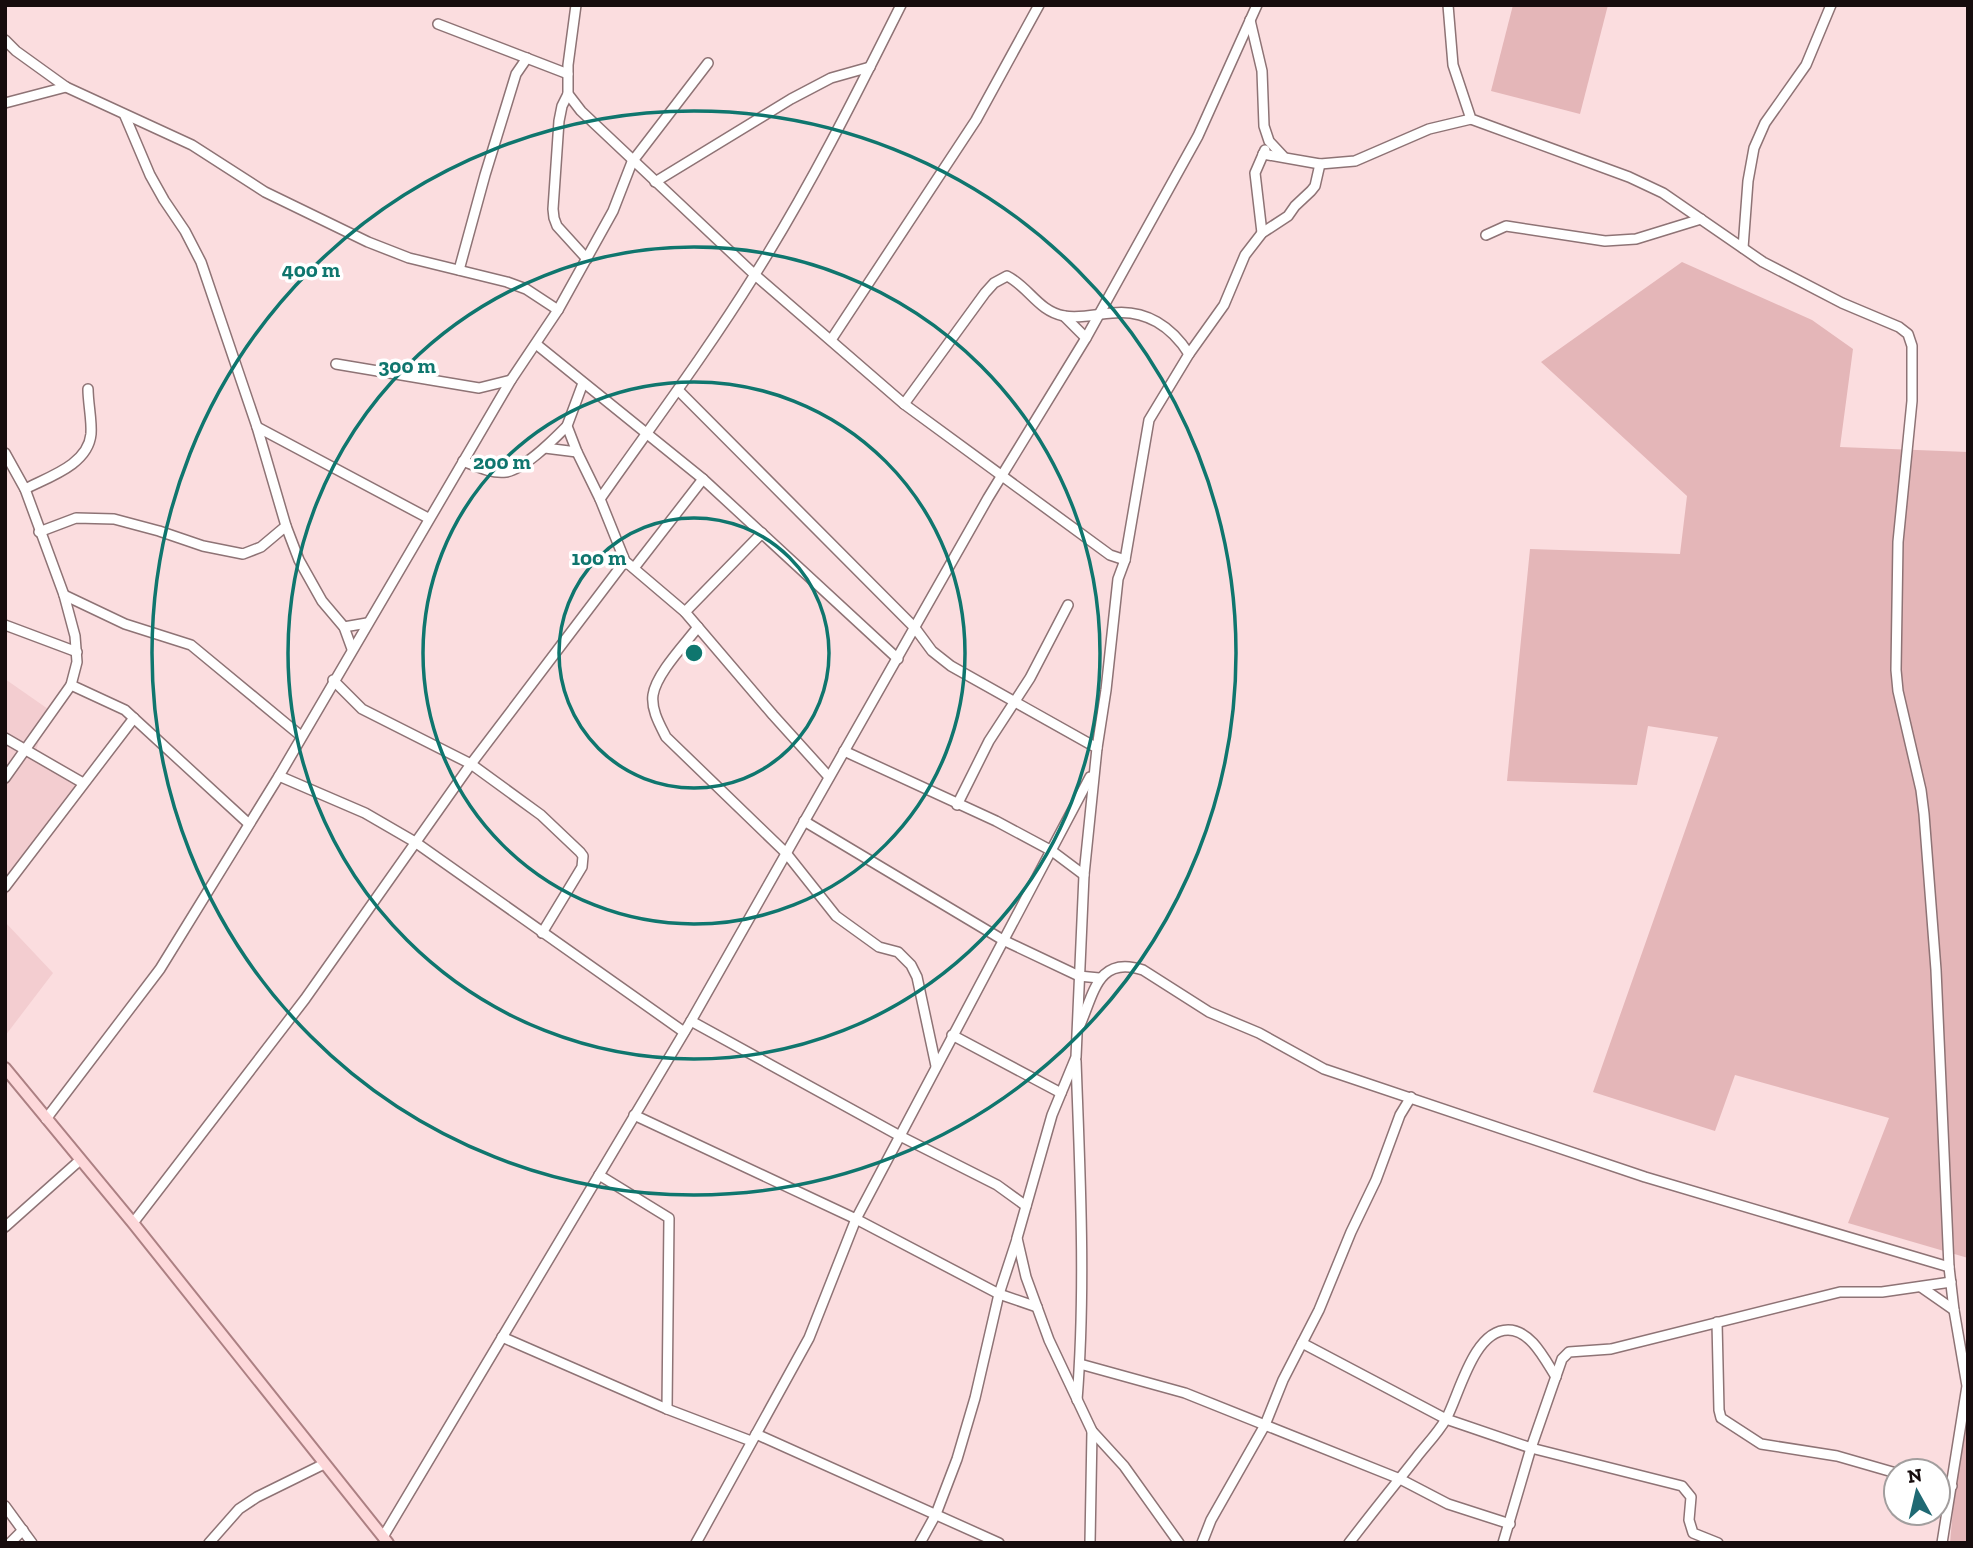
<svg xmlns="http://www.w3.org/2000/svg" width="1973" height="1548" font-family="'Zilla Slab',serif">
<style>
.built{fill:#f3cdd0}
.green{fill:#e4b6b8}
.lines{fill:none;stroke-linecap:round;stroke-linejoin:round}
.minor-casing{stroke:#8e7375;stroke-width:12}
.major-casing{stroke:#ac8083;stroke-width:14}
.minor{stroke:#fff;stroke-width:9}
.major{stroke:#fdd8da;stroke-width:10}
.ring{fill:none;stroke:#0f766e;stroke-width:3.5}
.centre{fill:#0f766e;stroke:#fff;stroke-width:3.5}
.ring-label{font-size:21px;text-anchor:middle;font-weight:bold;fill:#0f766e;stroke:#fff;stroke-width:7;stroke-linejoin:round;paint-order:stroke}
</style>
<rect width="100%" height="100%" fill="#fbdddf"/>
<g class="built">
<polygon points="5,679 48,709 36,751 89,782 5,897"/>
<polygon points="5,922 53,973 5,1036"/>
</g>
<g class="green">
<polygon points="1513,5 1608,5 1580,114 1491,91"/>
<polygon points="1682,262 1812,320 1853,349 1840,447 1968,452 1968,1258 1848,1223 1889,1118 1735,1075 1715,1131 1593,1092 1718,737 1648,726 1637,785 1507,781 1530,549 1680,554 1687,496 1541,362"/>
<polygon points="1968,1340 1968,1543 1950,1543"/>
</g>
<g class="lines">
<defs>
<g id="minor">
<polyline points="576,5 568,65 568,94 581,111 755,275 904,404 1110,555 1125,560"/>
<polyline points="1448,5 1453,65 1471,119 1629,177 1663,193 1763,262 1842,303 1899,327 1908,334 1912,346 1912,401 1898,542 1896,670 1898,691 1921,790 1924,814 1936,970 1949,1267 1954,1310 1967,1386 1942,1543"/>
<polyline points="1250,20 1262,71 1264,126 1269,141 1283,156"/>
<polyline points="438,24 568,74"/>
<polyline points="5,40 16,51 66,87 192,145 265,192 368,242 409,258 507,282 526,289 558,310"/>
<polyline points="568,94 562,106 559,121 553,209 554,218 557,226 587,259"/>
<polyline points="5,103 66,87"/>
<polyline points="125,116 150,175 164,200 185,231 201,262 257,427 286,526 299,560 322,601 344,627 352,649"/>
<polyline points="1263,154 1320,164 1355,161 1429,129 1471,119"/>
<polyline points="655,182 791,99 831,78 870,67"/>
<polyline points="1262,233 1255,173 1265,150"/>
<polyline points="1486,235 1506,226 1605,241 1636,239 1701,219"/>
<polyline points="1743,248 1748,181 1754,148 1765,123 1806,65 1831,5"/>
<polyline points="459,270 485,175 516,74 527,58"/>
<polyline points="1064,316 1086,338"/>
<polyline points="831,340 976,120 1039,5"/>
<polyline points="536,344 703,479 898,659"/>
<polyline points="336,364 479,388 511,380"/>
<polyline points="583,383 567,426 577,452 600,499 625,561 685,612 773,715 829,777"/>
<polyline points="678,390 915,628 932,651 951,666 1097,748 1084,875 1076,1057 1052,1115 1017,1238 1026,1277 1049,1340 1092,1431 1124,1466 1179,1543"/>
<path d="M 904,404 L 985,293 L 994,283 L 1007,276 C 1029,287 1038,311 1064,316 C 1080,319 1097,314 1112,313 C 1146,309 1172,327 1189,354"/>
<polyline points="257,427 428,518"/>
<polyline points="545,448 577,452"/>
<polyline points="5,453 25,489 64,595 75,636 77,662 71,685 5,778"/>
<path d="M 463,461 C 476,466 491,474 506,472 C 525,469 554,439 567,426"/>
<path d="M 25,489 C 48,477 88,465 91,434 C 92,420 88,403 88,389"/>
<path d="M 600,499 C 652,425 706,353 754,276 C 809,189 855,97 901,5"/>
<polyline points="39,532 76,518 114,519 159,531 203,546 243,554 261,547 286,526"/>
<polyline points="634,568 703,479"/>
<polyline points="64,595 125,624 191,645 301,736"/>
<polyline points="685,612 762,533"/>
<polyline points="5,625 77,652"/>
<polyline points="344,627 367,623"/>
<path d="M 698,627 C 685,644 656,674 653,695 C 651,710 660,725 666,737 L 786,853 L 836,916 L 879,947 L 898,952 L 911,965 L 917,977 L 936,1066"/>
<polyline points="333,680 362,709 471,764 541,815 580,852 583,856 582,867 542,933"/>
<polyline points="71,685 125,710 249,824"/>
<polyline points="5,738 83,783"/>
<polyline points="1097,748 1106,690 1118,579 1125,560 1149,420 1189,354 1224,305 1245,255 1262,233 1288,216 1295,206 1311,191 1315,186 1320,164"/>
<polyline points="844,751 996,821 1052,851 1084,875"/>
<polyline points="279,776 365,813 415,842 684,1032"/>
<polyline points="957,805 989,741 1030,678 1068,605"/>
<polyline points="804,821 1003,940 1079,976 1099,978"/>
<polyline points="5,887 134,718"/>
<polyline points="691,1021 900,1136 997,1185 1026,1206"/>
<path d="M 1080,1025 C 1094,993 1098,955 1143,970 L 1209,1012 L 1259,1033 L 1324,1069 L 1645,1177 L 1949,1267"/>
<polyline points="952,1035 1061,1093"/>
<path d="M 1076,1061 C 1080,1173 1086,1288 1077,1400"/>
<polyline points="634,1115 856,1219 999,1294 1037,1307"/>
<polyline points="46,1119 160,969 279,776 511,380 558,310 613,211 632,162 708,63"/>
<polyline points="599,1175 669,1218 667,1409"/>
<polyline points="133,1223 305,999 471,764 625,561"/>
<polyline points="5,1227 79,1161"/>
<polyline points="1921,1287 1954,1310"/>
<polyline points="1717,1322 1719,1410 1721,1418 1761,1444 1837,1456 1896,1473"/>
<polyline points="502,1337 667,1409 751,1441"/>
<polyline points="1302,1343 1446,1419 1531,1448 1682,1486 1691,1497 1689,1520 1693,1533 1718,1543"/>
<polyline points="1080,1364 1185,1393 1400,1479 1448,1504 1510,1524"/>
<polyline points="756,1434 999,1543"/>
<polyline points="1938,1483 1952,1486"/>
<polyline points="5,1506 32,1543"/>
<polyline points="383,1537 691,1021 988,498 1086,338 1198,136 1257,5"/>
<polyline points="10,1543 23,1530"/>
<polyline points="209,1543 239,1509 257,1497 324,1464"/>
<polyline points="696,1543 809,1338 856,1219 1090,777"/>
<polyline points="920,1543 936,1514 957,1459 975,1398 999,1294 1017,1239"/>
<polyline points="1090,1543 1092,1431"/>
<polyline points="1202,1543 1211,1520 1265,1425 1283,1380 1319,1310 1351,1232 1376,1180 1400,1115 1411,1097"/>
<path d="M 1349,1543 C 1371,1514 1394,1486 1416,1458 C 1426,1445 1438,1433 1446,1419 C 1459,1396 1473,1330 1508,1330 C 1531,1330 1545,1360 1556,1377"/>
<polyline points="1503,1543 1531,1448 1562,1359 1569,1352 1611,1349 1840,1292 1882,1292 1951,1282"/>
</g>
<polyline id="major" points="5,1068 133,1223 388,1543"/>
</defs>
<use href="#minor" class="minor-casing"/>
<use href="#major" class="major-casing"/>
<use href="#minor" class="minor"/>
<use href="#major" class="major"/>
</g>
<g class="ring">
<circle cx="694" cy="653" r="135"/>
<circle cx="694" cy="653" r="271"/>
<circle cx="694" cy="653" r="406"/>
<circle cx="694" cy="653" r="542"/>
</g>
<circle cx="694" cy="653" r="10" class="centre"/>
<g class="ring-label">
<text x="311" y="277">400 m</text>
<text x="407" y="373">300 m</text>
<text x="502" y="469">200 m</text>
<text x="599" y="565">100 m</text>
</g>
<rect width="1973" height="1548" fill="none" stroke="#160c0d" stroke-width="14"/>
<g transform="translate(1917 1492) rotate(352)"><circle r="33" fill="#ffffff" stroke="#a29e9e" stroke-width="2"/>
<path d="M0-5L12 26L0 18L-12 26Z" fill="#1f6973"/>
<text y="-10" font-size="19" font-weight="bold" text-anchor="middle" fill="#160c0d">N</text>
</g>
</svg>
